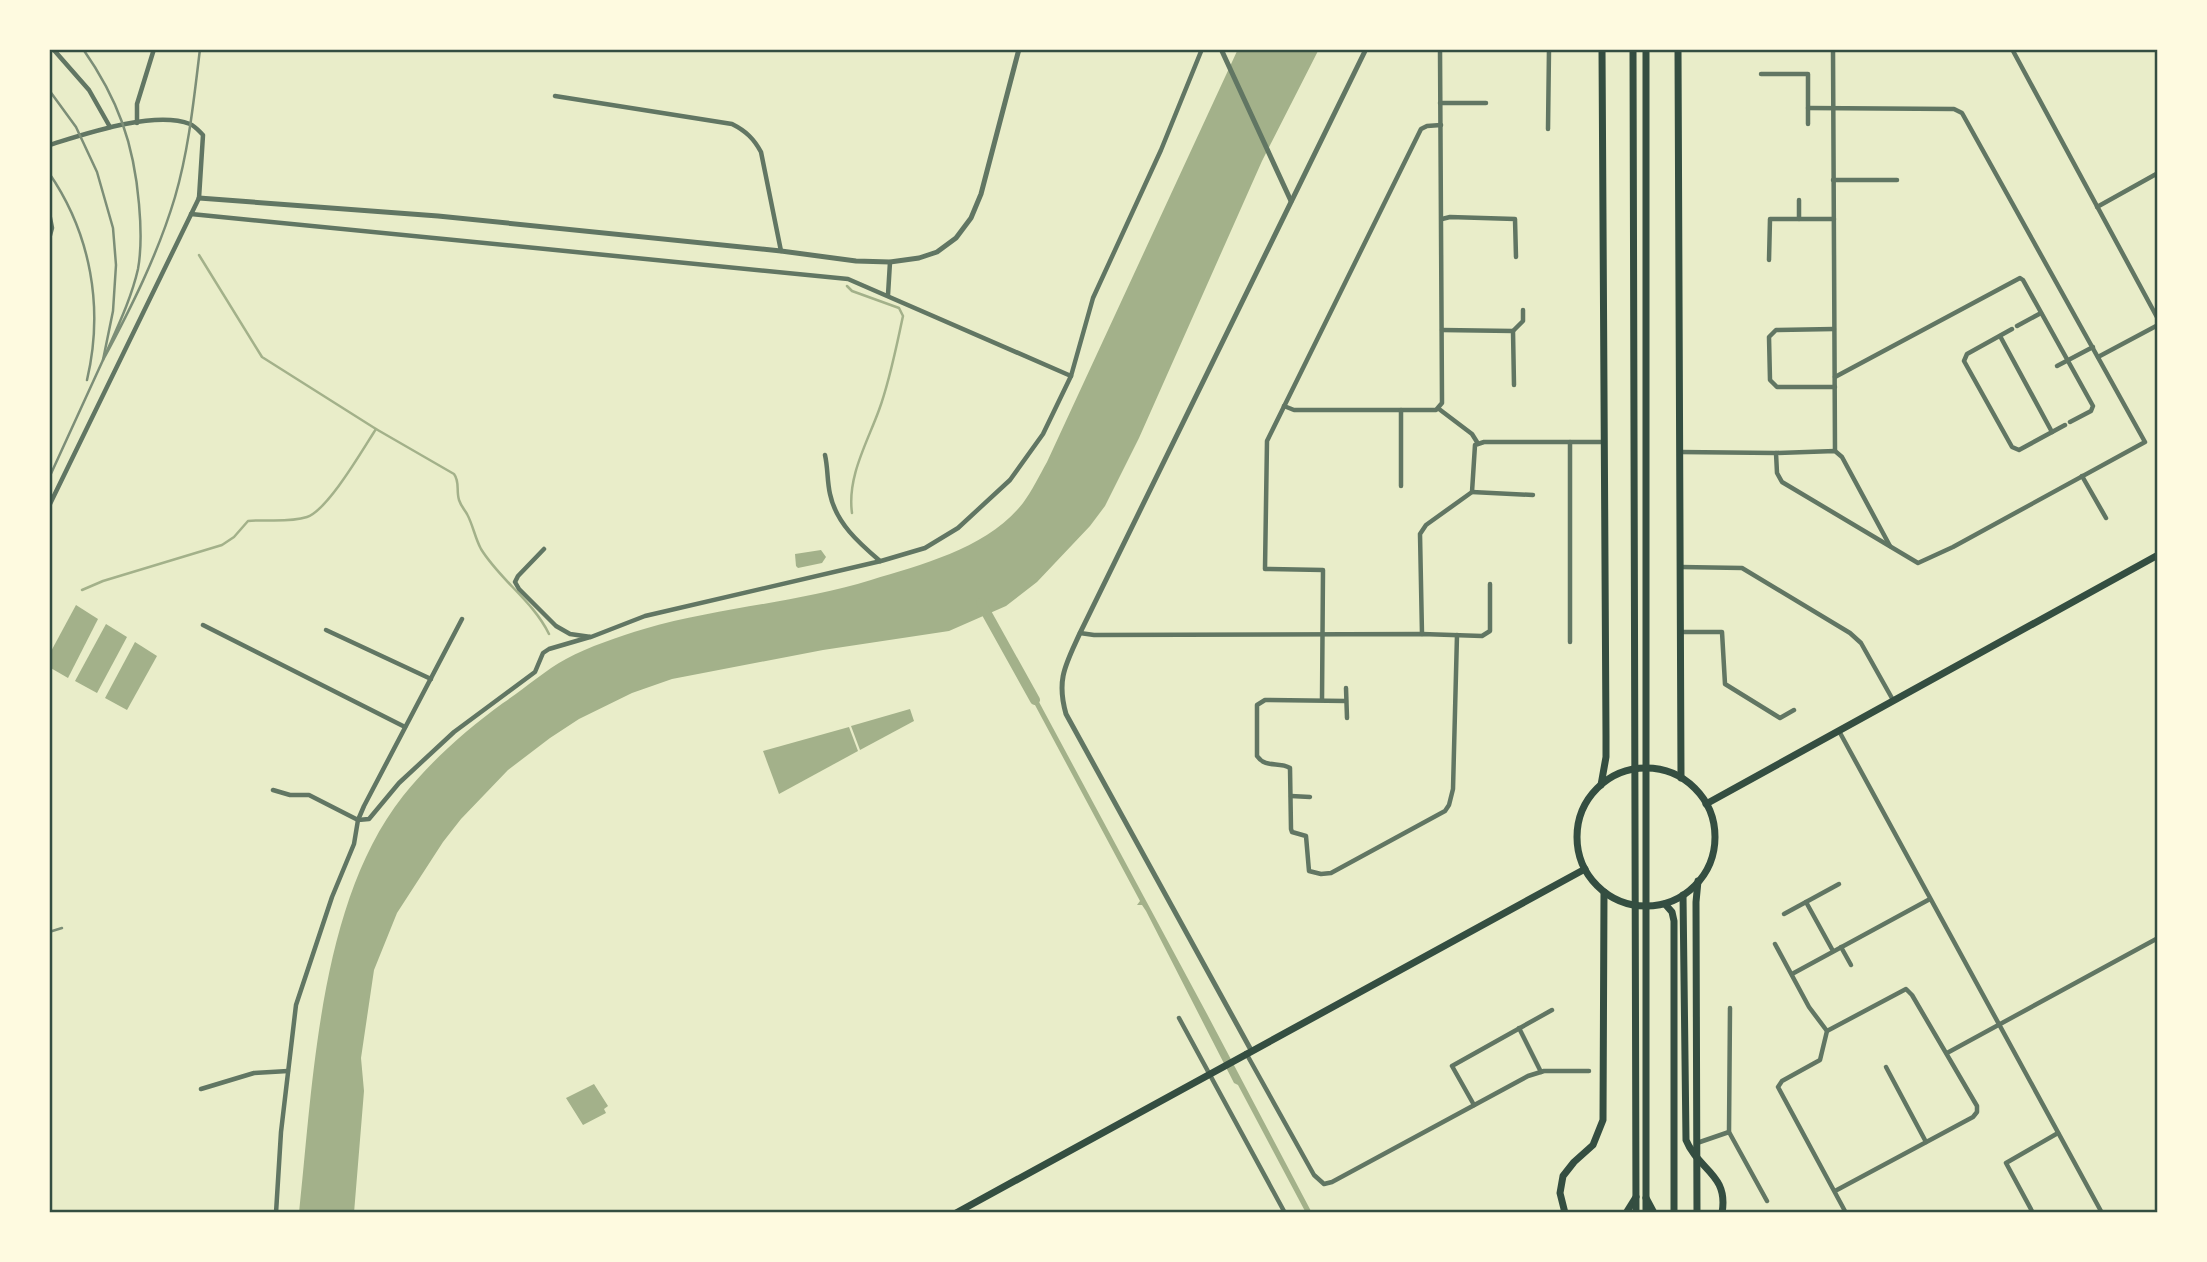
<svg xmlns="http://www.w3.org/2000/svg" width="2207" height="1262" font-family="'DM Sans',sans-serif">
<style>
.water{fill:#a3b18a}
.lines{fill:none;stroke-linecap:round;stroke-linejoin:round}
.stream{stroke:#a3b18a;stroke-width:2.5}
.canal{stroke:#a3b18a;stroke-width:10}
.minor{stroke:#617663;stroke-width:4.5}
.tertiary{stroke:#617663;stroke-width:5}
.primary{stroke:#344e41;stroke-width:7}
.trunk{stroke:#344e41;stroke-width:7}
.rail{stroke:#7c8e77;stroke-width:2.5}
.neatline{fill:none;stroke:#344e41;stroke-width:2.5}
</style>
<rect width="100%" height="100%" fill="#e9edc9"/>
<g class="water">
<path d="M 1238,49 L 1319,49 L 1262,161 L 1139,438 L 1105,506 L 1090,526 L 1037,582 L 1006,606 L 949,631 L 823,650 L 672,679 L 632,693 L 579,719 L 550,738 L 508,770 L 461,819 L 443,842 L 397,913 L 374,970 L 361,1058 L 364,1091 L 354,1213 L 299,1213 C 313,1083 319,902 403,796 C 431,761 466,730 503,703 C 524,689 544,671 566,659 C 588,647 620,636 644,629 C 719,607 797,603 871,580 C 923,564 988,548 1023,503 C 1032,491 1039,476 1047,462 Z"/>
<polygon points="821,550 826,557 822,563 798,568 796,566 795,554"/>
<polygon points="76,605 98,619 68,678 49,667 49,655"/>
<polygon points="106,624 127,637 97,693 75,681"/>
<polygon points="135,642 157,656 127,710 105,698"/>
<polygon points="1032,689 1207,1014 1312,1213 1306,1213 1238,1085 1234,1083 1146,911 1142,905 1137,905 1140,901 1028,692"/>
<polygon points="910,709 914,721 860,750 851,726"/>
<polygon points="849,727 858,751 779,794 763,751"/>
<polygon points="594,1084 608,1106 604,1109 606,1113 583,1125 566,1098"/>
</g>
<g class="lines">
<g class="stream">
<path d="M 199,255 L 262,357 L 376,429 L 454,474 C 460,482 456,490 459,500 C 461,506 464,509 467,514 C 473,525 475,538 481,549 C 500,580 533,601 549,634"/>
<path d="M 847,286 L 852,291 L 899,308 L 903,316 C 896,348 890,380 879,410 C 867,443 847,477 852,513"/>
<path d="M 82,590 L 103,581 L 222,545 L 234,537 L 248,521 C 267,519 288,523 307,517 C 328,510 363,449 376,429"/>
</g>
<polyline class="canal" points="981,603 1035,700"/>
<g class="minor">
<polyline points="53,49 89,90 110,127"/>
<polyline points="1833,49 1835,451"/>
<polyline points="2012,49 2158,319"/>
<polyline points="1761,74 1808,74 1808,124"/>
<path d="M 555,96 L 732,124 C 746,131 754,139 761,152 L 781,251"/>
<polyline points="1440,103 1486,103"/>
<polyline points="137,123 137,104 154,49"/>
<polyline points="1548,129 1549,49"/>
<path d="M 49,145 C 85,134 154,110 190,124 C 195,126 199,131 203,135 L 199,198 L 49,506"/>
<polyline points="1833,180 1897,180"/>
<polyline points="1799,200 1799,219"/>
<polyline points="2097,207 2158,173"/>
<polyline points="49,213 52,228 49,239"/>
<polyline points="191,214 848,279 1071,376"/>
<polyline points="1442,219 1450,217 1515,219 1516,257"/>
<polyline points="1769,260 1770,219 1834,219"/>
<polyline points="888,295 890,262"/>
<polyline points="2017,326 2041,313"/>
<polyline points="1834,329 1776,330 1769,337 1770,380 1777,387 1835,387"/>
<polyline points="2012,329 1967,354 1964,361 2012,447 2019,450 2065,425"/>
<polyline points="1442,330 1513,331 1514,385"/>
<polyline points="1513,331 1523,321 1523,310"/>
<polyline points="2000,336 2052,432"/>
<polyline points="2098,357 2158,325"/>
<polyline points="2057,366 2093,347"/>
<polyline points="1835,377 2020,278 2023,280 2093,406 2091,411 2070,422"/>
<polyline points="1284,406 1294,410 1436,410 1442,403 1440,49"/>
<polyline points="1439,409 1472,434 1477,442"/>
<polyline points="1680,452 1776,453 1835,451 1842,457 1890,546"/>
<polyline points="1776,453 1777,473 1782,482 1918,563 1953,547 2145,442 1962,113 1954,109 1808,108"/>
<path d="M 825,455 C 828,468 827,481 830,494 C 836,523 859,543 880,561"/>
<polyline points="2082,476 2106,518"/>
<polyline points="1401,486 1401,410"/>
<polyline points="1472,492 1533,495"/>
<polyline points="544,549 518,576 515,582 519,589 556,626 570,634 591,637 645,616 881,561 925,548 958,528 1010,480 1043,434 1071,376 1093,298 1161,150 1202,49"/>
<polyline points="1681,567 1742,568 1850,633 1861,643 1893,700"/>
<polyline points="203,625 405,727"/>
<polyline points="326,630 431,679"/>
<polyline points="1681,632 1722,632 1725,684 1780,718 1794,710"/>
<polyline points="1080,633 1094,635 1422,634 1482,636 1490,631 1490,584"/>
<polyline points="1422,634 1420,534 1426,525 1472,492 1475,445 1484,442 1604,442"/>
<polyline points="1570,642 1570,442"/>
<polyline points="1346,688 1347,718"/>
<polyline points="1322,700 1323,570 1265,569 1267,441 1421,129 1427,126 1441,125"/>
<path d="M 1346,701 L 1265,700 L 1257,705 L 1257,756 C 1266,769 1279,761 1290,768 L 1291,829 L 1292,832 L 1306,836 L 1309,871 L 1321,874 L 1331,873 L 1445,811 L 1449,805 L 1453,789 L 1457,635"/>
<polyline points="1839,731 2102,1213"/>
<polyline points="273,790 290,795 309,795 358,820 369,819 399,783 454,732 535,672 543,653 549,649 590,637"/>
<polyline points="1291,796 1310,797"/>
<polyline points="1806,902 1833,951"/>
<polyline points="1784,914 1839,884"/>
<polyline points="1775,944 1809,1007 1827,1031 1820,1060 1782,1081 1778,1087 1846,1213"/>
<polyline points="1841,947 1851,965"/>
<polyline points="1792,974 1930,899"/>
<polyline points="1730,1008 1729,1132 1767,1201"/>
<polyline points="1179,1018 1285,1213"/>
<polyline points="1519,1028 1541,1072"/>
<polyline points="1827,1031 1906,989 1912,995 1977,1106 1977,1112 1973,1117 1835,1191"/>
<polyline points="1246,1053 1314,1175 1324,1184 1332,1182 1528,1076 1544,1071 1589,1071"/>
<polyline points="1947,1053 2158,938"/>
<polyline points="1886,1067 1926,1142"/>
<polyline points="201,1089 254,1073 288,1071"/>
<polyline points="1474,1105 1452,1066 1552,1010"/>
<polyline points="1697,1143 1729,1132"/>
<polyline points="276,1213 281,1132 296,1005 332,897 354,844 358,820 364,806 462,619"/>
<polyline points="2033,1213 2006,1163 2058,1133"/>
</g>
<g class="tertiary">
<polyline points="1221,49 1291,201"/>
<polyline points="199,198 438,216 781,251 856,261 890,262 919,258 937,252 956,238 971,218 981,194 1019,49"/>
<path d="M 1251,1050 L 1066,714 C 1056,679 1066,664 1080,633 L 1366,49"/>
</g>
<g class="primary">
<polyline points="1678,49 1681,778"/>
<circle cx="1646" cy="837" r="69"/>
<polyline points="1601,785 1606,757 1606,736 1602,49"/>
<polyline points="1706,804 2158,555"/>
<path d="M 1683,895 L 1686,1140 C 1698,1170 1729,1174 1722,1213"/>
<polyline points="1665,904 1672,912 1674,921 1674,1213"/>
<polyline points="1646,1198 1654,1213"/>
<polyline points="956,1213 1585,869"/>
<polyline points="1565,1213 1560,1193 1563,1176 1574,1162 1593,1145 1603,1120 1604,892"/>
<polyline points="1626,1213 1636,1197"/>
<polyline points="1697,1213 1696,902 1698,881"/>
</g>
<g class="trunk">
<polyline points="1633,49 1636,1213"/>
<polyline points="1646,49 1646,1213"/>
</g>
<g class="rail">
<path d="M 83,49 C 118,99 134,144 139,204 C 141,226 142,247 138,269 C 131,300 116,330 103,360 C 131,308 158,254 175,197 C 189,149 194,98 200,49"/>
<polyline points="49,90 76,127 97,172 113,228 116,265 113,311 103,360 49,478"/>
<path d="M 49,173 C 91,234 104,308 87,380"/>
<polyline points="49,932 62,928"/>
</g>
</g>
<rect width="2207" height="1262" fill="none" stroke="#fefae0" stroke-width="102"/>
<rect x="51" y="51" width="2105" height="1160" class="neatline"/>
</svg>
